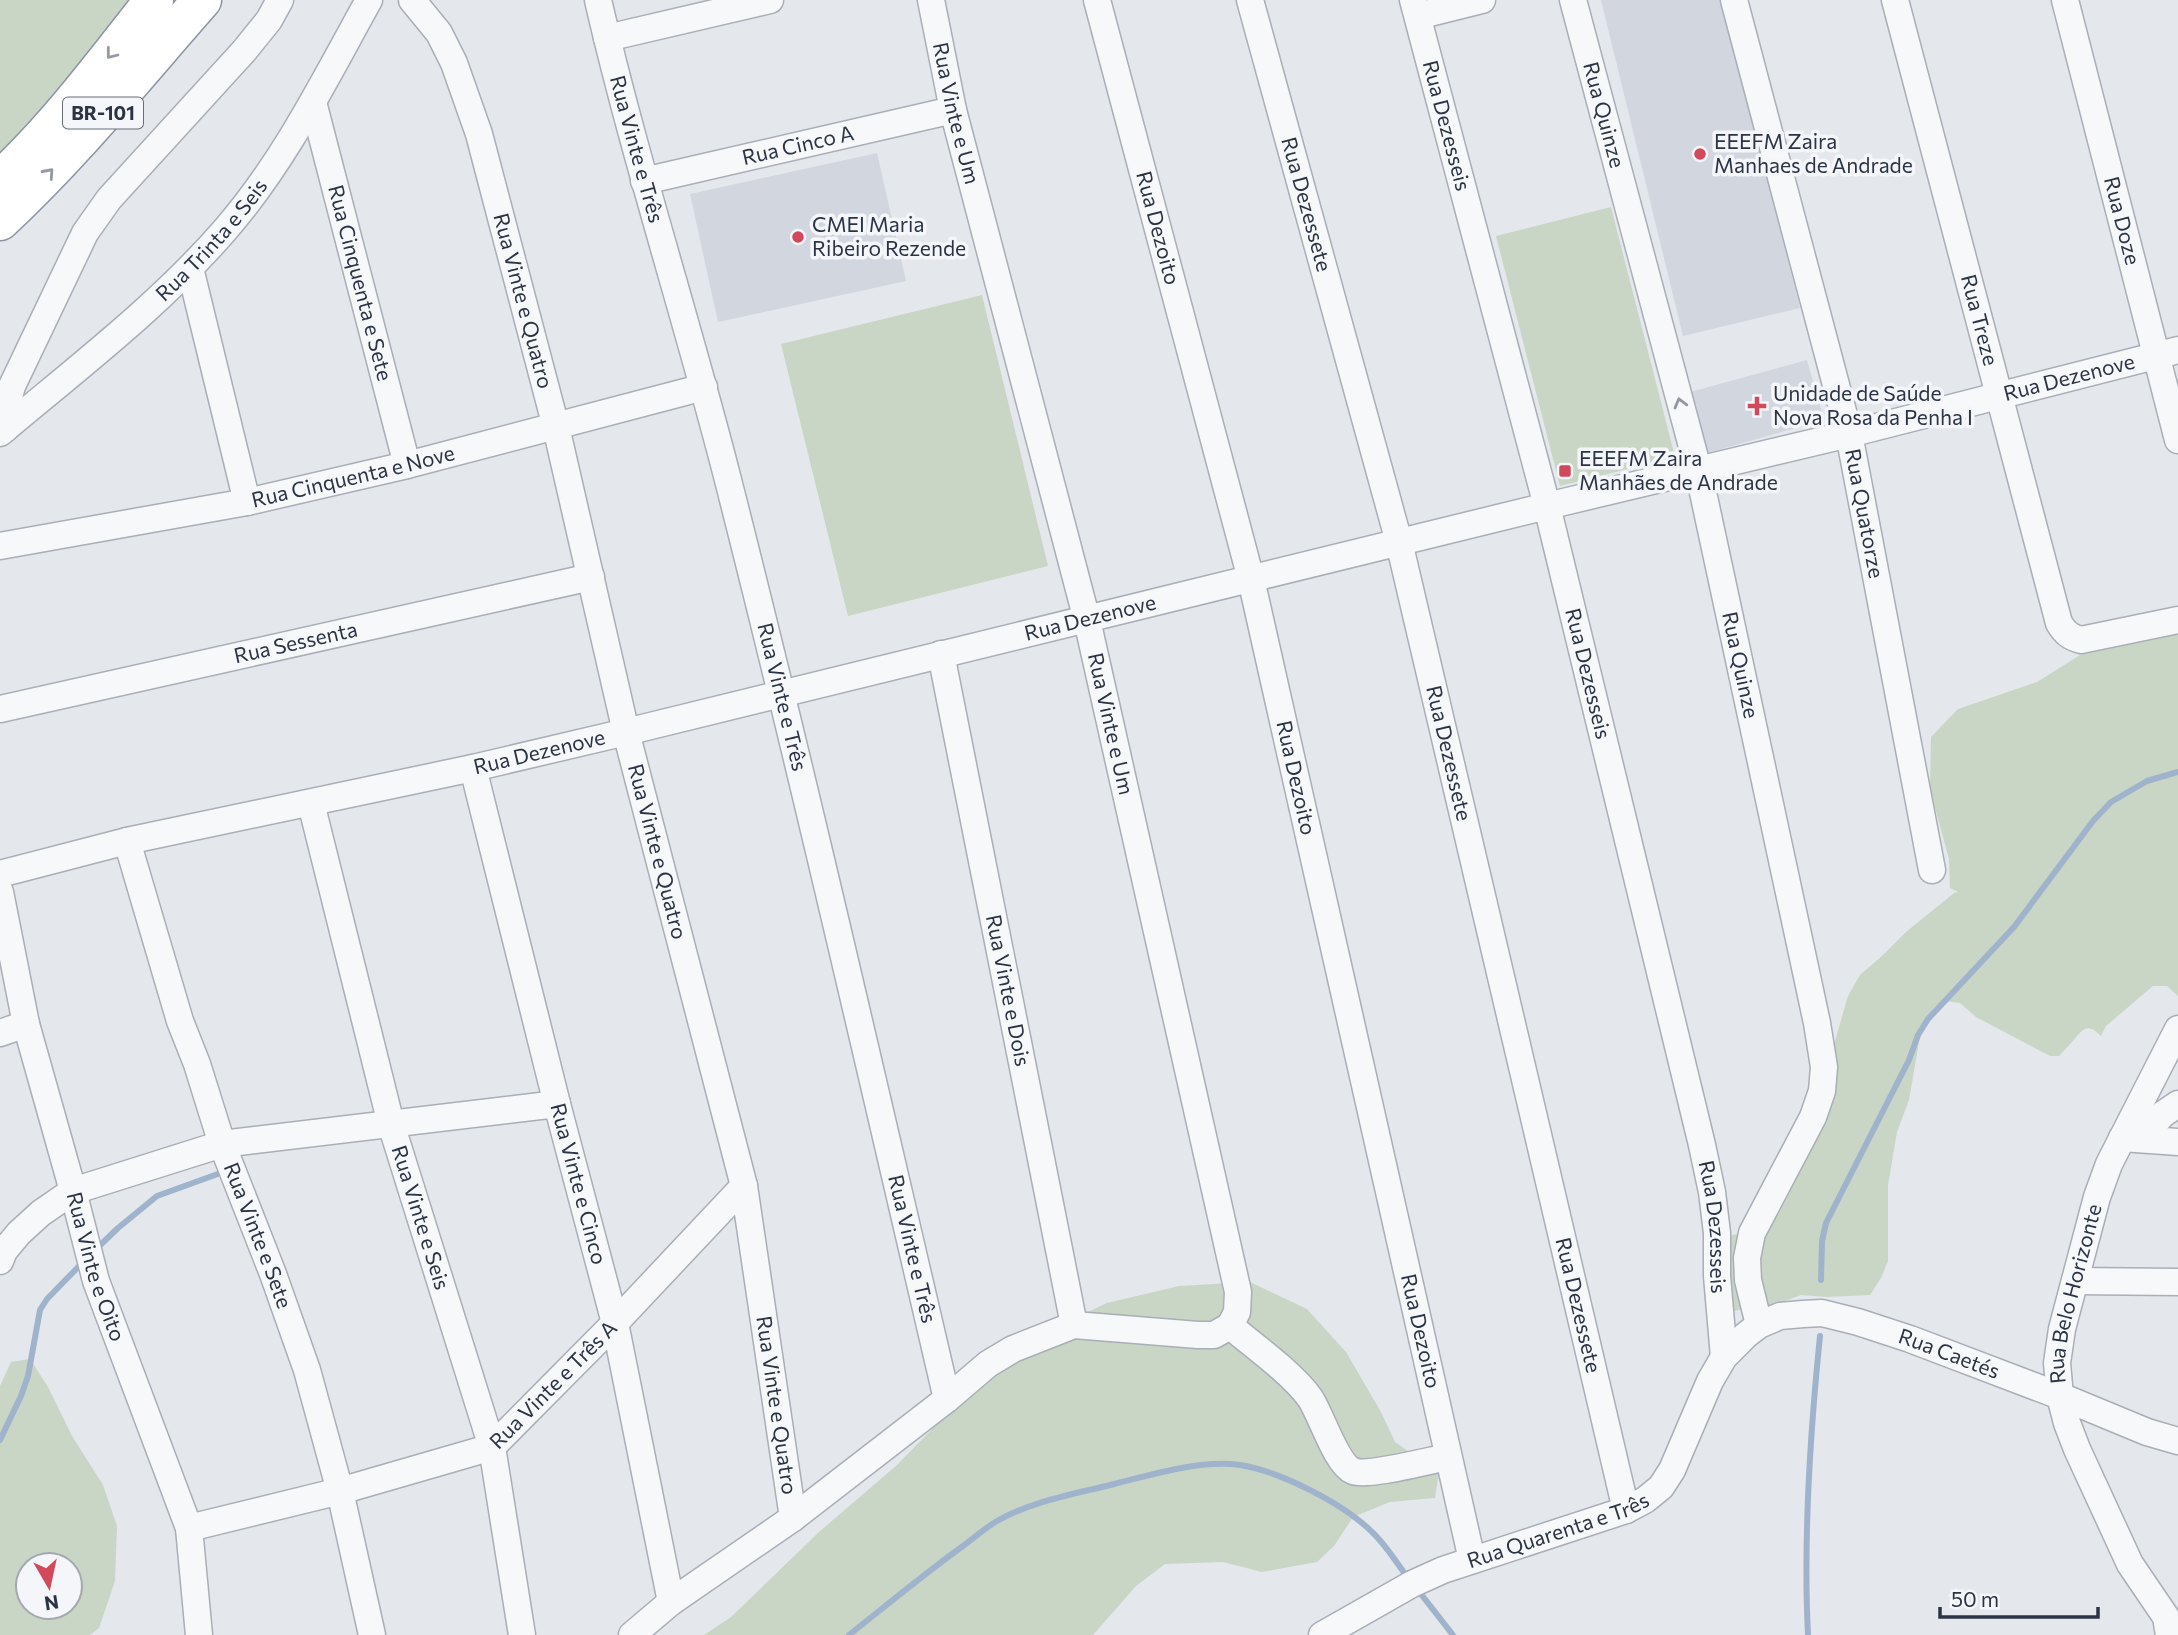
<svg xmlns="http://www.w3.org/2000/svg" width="2178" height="1635" font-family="Commissioner,sans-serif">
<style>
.built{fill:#d2d6de}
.green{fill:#c9d6c5;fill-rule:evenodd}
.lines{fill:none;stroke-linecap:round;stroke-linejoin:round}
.stream{stroke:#9fb4cc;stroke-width:6}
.street-casing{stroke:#a9aeb7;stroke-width:29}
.highway-casing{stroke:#8b94a3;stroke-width:41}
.street{stroke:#f7f8fa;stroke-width:26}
.highway{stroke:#fff;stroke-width:38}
.oneway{stroke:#959aa2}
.oneway2{stroke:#9196a0}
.poi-dot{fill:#d1495b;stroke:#f4f6f9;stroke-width:2.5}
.labels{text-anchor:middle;stroke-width:7;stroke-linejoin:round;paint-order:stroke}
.shield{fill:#f4f6f9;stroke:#676e7b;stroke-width:2}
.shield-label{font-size:19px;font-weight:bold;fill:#2b3445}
.street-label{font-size:21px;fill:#2b3445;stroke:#f4f6f9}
.poi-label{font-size:21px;fill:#2b3445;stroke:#f4f6f9;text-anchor:start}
</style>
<rect width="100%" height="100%" fill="#e4e7ec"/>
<g class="built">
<polygon points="1601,0 1724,0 1800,308 1683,336"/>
<polygon points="877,153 906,281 718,322 690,194"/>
<polygon points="1807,360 1824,420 1707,453 1690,392"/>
</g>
<g class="green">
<polygon points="0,0 134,0 0,165"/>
<polygon points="1611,207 1675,457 1560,486 1496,236"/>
<polygon points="982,295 1048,566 848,616 781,344"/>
<path d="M 2178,623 L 2178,996 L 2167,986 L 2153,986 L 2106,1026 L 2101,1036 C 2087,1021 2082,1030 2072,1042 C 2068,1047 2063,1051 2059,1056 L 2050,1056 L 1976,1017 L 1960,1003 L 1944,1001 L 1934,1008 L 1923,1027 L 1919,1042 L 1909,1100 L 1897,1132 L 1888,1185 L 1888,1261 L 1881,1278 L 1870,1295 L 1827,1297 L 1801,1295 L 1769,1307 L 1747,1308 L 1735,1311 L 1724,1304 L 1723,1254 L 1732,1235 L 1762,1231 L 1778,1215 L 1806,1161 L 1828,1104 L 1835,1068 L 1835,1041 L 1848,996 L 1860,975 L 1883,955 L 1906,932 L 1954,893 L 1958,892 L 1950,888 L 1949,859 L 1930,789 L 1931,737 L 1958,709 L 2037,682 L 2080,655 L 2156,639 Z"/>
<polygon points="1250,1282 1307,1309 1346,1352 1381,1412 1395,1442 1439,1472 1435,1498 1390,1502 1353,1517 1334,1546 1317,1562 1262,1572 1223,1562 1165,1564 1136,1586 1093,1635 704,1635 731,1617 819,1532 897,1465 1012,1347 1107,1303 1179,1286"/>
<path d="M 30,1359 L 48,1387 L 72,1436 L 103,1485 L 117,1526 L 115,1581 L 99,1628 L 90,1635 L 0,1635 L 0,1386 L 11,1362 ZM 28,1565 L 70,1565 L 70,1607 L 28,1607 Z"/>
</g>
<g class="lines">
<g class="stream">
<polyline points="94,1251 118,1228 157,1196 226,1171"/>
<polyline points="1821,1280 1822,1241 1826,1223 1909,1060 1918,1035 1928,1019 2014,927 2093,821 2111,802 2147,781 2178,772"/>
<polyline points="0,1440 21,1396 28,1376 40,1310 47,1299 84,1261"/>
<polyline points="1417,1589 1453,1635"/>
<path d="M 849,1635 C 887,1605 924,1574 963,1546 C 974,1538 985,1528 997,1521 C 1032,1501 1075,1494 1114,1484 C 1151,1475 1202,1459 1240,1465 C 1279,1471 1343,1503 1372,1532 C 1386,1545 1396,1562 1408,1578"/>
<path d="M 1808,1635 C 1803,1537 1810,1434 1820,1336"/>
</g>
<defs>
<g id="street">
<path id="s1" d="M 412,0 L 439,33 L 454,63 L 479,134 L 556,427 L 626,732 L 744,1186 L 793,1518"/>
<path id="s2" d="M 598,0 C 635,160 686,316 727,476 C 805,782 875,1091 947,1399"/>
<path id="s3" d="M 931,0 L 953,110 L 1087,620 L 1238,1292 L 1237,1312 L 1230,1326"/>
<path id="s4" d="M 1097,0 L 1251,579 L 1472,1560"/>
<path id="s5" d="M 1250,0 L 1399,542 L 1626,1510"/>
<path id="s6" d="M 1413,0 L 1547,506 L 1702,1145 L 1712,1192 L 1717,1233 L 1717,1276 L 1724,1357"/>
<path id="s7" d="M 1573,0 L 1698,469 L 1817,1023 L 1824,1067 L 1822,1091 L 1813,1117 L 1752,1233 L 1747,1258 L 1748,1280 L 1759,1325"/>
<path id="s8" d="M 1734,0 L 1849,434 L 1932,870"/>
<path id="s9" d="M 1895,0 L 2059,623 C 2065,633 2070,637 2081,640 L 2178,620"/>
<path id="s10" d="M 2065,0 L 2178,440"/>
<polyline points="1418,16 1482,0"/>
<polyline points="607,38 770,0"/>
<path id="s11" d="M 313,102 L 407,465"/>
<path id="s12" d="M 644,181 L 953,110"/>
<polyline points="190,268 247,502"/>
<polyline points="5,429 7,405 12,386 85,233 109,199 244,51 269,20 280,0"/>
<path id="s13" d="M 0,433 C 76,369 160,305 225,230 C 285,161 325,79 369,0"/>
<path id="s14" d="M 0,546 L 247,502 L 407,465 L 704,387"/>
<path id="s15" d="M 941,654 L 1074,1325"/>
<path id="s16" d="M 0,709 L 591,577"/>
<path id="s17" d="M 473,768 L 557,1104 L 615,1323 L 671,1602"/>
<path id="s18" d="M 311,803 L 391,1124 L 492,1447 L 522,1635"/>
<path id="s19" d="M 127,841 L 180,1021 L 197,1064 L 222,1144 L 273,1274 L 307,1370 L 340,1491 L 372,1635"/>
<path id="s20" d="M 0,874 L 127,841 L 473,768 L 626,732 L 1547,506 L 1849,434 L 2178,350"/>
<path id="s21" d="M 0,892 L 26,1024 L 73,1191 L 96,1281 L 189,1528 L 199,1635"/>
<polyline points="0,1033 26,1024"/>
<polyline points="2122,1138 2178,1142"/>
<polyline points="2140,1139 2163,1114 2178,1104"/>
<polyline points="0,1261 4,1251 19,1233 41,1213 73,1191 222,1144 557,1104"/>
<polyline points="2075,1281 2178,1282"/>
<path d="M 1230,1326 C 1253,1345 1293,1374 1310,1398 C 1321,1414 1336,1464 1353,1471 C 1367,1477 1431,1460 1448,1457"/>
<path id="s22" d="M 189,1528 L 340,1491 L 492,1447 L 615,1323 L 744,1186"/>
<polyline points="632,1635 671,1602 793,1518 947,1399 988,1364 1013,1349 1074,1325 1198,1335 1214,1335 1230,1326"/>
<path id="s23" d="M 1322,1635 L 1412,1584 L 1443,1570 L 1626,1510 L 1645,1500 L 1661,1487 L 1672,1470 L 1710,1381 L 1724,1357 L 1746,1335 L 1759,1325 L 1780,1316 L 1803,1314 L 1822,1313 L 1858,1322 L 1910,1339 L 2060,1396 L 2147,1432 L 2178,1441"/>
<path id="s24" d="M 2169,1635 L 2166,1617 L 2130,1564 L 2077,1449 L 2067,1423 L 2060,1396 L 2057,1363 L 2062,1329 L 2097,1197 L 2109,1164 L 2178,1029"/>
</g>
<g id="highway">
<path d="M 0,180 C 58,126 105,62 154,0"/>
<path d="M 0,221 C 73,153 136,75 202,0"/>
</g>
</defs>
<use href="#street" class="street-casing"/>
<use href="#highway" class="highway-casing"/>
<use href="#street" class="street"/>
<use href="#highway" class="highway"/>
</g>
<defs><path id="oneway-chevron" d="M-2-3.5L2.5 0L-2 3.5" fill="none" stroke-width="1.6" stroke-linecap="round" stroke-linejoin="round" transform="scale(1.75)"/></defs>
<g class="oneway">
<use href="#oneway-chevron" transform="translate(111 54) rotate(128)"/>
<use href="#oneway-chevron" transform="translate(49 173) rotate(-48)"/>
</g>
<use class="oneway2" href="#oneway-chevron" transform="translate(1680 403) rotate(-105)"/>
<g class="poi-dot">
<circle cx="1700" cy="154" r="7"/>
<circle cx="798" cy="237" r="7"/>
<path d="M1753.5 395.5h7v7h7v7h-7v7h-7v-7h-7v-7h7z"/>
<rect x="1558" y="464" width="14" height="14" rx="3.5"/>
</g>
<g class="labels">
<rect class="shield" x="63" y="97.5" width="80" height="31" rx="5"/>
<g class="shield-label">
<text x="103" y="120">BR-101</text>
</g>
<g class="street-label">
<text dy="7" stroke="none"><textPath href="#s3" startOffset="116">Rua Vinte e Um</textPath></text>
<text dy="7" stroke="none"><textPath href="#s7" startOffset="119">Rua Quinze</textPath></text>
<text dy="7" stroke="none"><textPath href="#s6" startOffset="130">Rua Dezesseis</textPath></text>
<text dy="7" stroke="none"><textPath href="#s12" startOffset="158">Rua Cinco A</textPath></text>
<text dy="7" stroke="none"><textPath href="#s2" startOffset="154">Rua Vinte e Três</textPath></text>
<text dy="7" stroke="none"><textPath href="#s5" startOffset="212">Rua Dezessete</textPath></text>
<text dy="7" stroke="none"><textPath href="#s10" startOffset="228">Rua Doze</textPath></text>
<text dy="7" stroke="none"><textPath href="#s4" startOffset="236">Rua Dezoito</textPath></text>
<text dy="7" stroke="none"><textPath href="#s13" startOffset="287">Rua Trinta e Seis</textPath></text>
<text dy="7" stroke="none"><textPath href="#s11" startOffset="187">Rua Cinquenta e Sete</textPath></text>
<text dy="7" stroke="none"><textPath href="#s1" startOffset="324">Rua Vinte e Quatro</textPath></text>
<text dy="7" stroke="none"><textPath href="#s9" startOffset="331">Rua Treze</textPath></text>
<text dy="7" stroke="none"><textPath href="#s20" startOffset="2128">Rua Dezenove</textPath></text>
<text dy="7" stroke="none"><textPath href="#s14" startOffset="360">Rua Cinquenta e Nove</textPath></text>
<text dy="7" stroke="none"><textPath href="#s8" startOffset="530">Rua Quatorze</textPath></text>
<text dy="7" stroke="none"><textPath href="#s20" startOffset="1120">Rua Dezenove</textPath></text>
<text dy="7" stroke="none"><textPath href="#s16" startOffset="303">Rua Sessenta</textPath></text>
<text dy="7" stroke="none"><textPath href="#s7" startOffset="686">Rua Quinze</textPath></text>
<text dy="7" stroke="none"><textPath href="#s6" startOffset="696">Rua Dezesseis</textPath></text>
<text dy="7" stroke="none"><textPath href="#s2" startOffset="721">Rua Vinte e Três</textPath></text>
<text dy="7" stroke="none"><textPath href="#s3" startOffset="746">Rua Vinte e Um</textPath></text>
<text dy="7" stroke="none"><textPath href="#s20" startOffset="553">Rua Dezenove</textPath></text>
<text dy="7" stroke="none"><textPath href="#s5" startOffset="779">Rua Dezessete</textPath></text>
<text dy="7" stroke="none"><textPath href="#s4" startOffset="803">Rua Dezoito</textPath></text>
<text dy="7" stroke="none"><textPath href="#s1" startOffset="891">Rua Vinte e Quatro</textPath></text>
<text dy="7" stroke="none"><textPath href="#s15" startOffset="343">Rua Vinte e Dois</textPath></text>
<text dy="7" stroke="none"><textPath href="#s17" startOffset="429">Rua Vinte e Cinco</textPath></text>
<text dy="7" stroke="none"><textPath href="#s18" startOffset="429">Rua Vinte e Seis</textPath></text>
<text dy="7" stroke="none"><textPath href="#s6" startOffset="1264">Rua Dezesseis</textPath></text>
<text dy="7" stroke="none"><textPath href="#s19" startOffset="416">Rua Vinte e Sete</textPath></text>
<text dy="7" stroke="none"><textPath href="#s2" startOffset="1288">Rua Vinte e Três</textPath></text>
<text dy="7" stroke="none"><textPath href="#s21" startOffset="387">Rua Vinte e Oito</textPath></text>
<text dy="7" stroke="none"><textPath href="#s24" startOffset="369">Rua Belo Horizonte</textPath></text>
<text dy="7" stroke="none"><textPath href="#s5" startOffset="1346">Rua Dezessete</textPath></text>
<text dy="7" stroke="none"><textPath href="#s4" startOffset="1370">Rua Dezoito</textPath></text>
<text dy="7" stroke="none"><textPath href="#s23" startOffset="763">Rua Caetés</textPath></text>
<text dy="7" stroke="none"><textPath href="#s22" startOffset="401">Rua Vinte e Três A</textPath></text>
<text dy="7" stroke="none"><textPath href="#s1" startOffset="1458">Rua Vinte e Quatro</textPath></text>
<text dy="7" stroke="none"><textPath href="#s23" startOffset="259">Rua Quarenta e Três</textPath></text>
</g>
<g class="poi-label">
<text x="1714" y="149">EEEFM Zaira<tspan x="1714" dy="24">Manhaes de Andrade</tspan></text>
<text x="812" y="232">CMEI Maria<tspan x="812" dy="24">Ribeiro Rezende</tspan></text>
<text x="1773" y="401">Unidade de Saúde<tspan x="1773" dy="24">Nova Rosa da Penha I</tspan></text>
<text x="1579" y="466">EEEFM Zaira<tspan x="1579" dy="24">Manhães de Andrade</tspan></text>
</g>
</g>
<g transform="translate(49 1586) rotate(171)"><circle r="33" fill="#f4f6f9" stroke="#a4a8b1" stroke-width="2"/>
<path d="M0-5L12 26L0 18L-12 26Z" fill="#d1495b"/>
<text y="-10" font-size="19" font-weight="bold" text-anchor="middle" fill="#2b3445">N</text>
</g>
<path d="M1940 1607v10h158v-10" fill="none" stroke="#2b3445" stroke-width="3.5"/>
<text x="1951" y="1607" font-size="21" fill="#2b3445" stroke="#f4f6f9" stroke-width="5" paint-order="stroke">50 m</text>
</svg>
